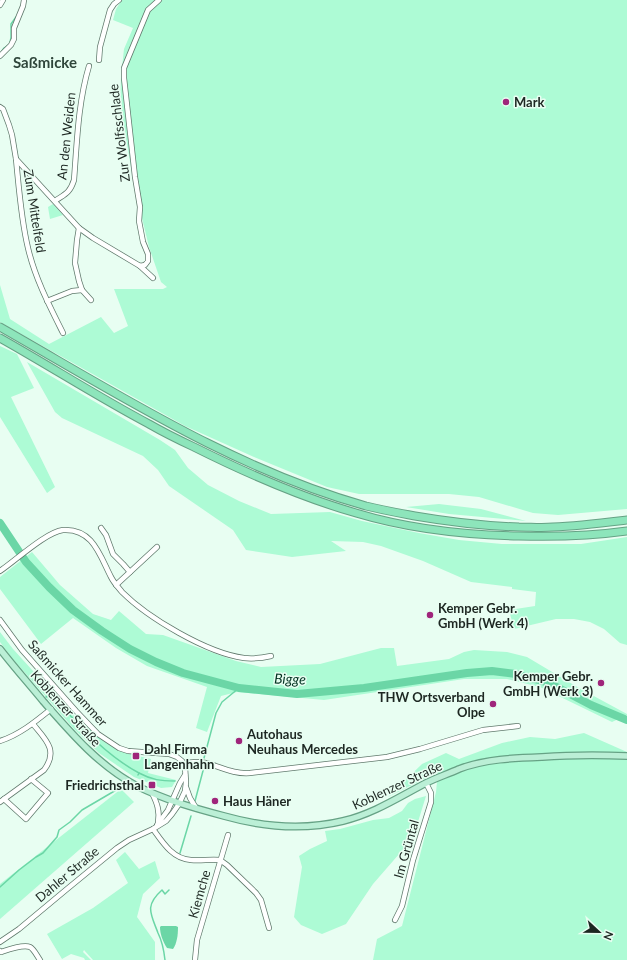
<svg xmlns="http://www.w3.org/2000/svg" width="627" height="960" font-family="Lato,sans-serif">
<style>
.green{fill:#adfbd5}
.water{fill:#6bd6a6}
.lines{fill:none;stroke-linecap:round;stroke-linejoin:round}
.stream{stroke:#6bd6a6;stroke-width:1.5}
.river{stroke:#6bd6a6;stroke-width:8}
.minor-casing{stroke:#617a6d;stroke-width:6}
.major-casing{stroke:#66a285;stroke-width:8}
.highway-casing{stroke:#66a285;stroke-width:9}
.minor{stroke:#fff;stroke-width:4.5}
.major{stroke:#bbefd6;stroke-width:5.5}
.highway{stroke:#8de5bb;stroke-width:7}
.poi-dot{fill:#9f257b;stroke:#e8fef2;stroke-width:1.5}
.labels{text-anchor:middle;stroke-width:3;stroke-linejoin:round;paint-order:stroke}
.poi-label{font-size:13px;font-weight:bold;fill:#1d2722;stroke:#e8fef2;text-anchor:start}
.street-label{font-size:13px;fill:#1d2722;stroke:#e8fef2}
.water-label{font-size:14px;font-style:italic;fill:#013220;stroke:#e8fef2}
.quarter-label{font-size:15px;font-weight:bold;fill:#2f463b;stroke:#e8fef2}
</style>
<rect width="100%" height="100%" fill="#e8fef2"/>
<g class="green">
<polygon points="122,0 627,0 627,509 558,515 533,513 479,497 449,494 359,494 327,487 254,457 185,426 0,322 0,285 10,319 49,344 101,317 114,333 128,326 114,289 163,289 167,287 161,282 149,247 142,218 133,149 132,163 131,167 121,111 120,104 121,77 124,49 133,28 113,20 116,9"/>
<polygon points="53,204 63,215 50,219 48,207"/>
<polygon points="0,346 17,354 34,388 11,397 55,487 47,493 0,417"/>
<polygon points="27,362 160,440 175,450 188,468 208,485 239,501 271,514 330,512 362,521 419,533 459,540 502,544 581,544 627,537 627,645 620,643 604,629 590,622 574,619 556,619 514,629 509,610 535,606 536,592 512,589 512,587 471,582 423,561 381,546 363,542 331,541 346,551 292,557 246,550 233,530 169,486 158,470 143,456 62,418 55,412"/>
<polygon points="439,504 481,509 526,521 449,514 406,507"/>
<polygon points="32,552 60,585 93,614 111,620 119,611 146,634 163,635 236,661 261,667 320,664 381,648 394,648 397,666 449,659 464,652 474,650 507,652 527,657 579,688 627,714 627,715 612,722 540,687 507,679 464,679 324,700 237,692 221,696 207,732 196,728 207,687 147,666 116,648 73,618 41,644 0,589 0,577"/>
<polygon points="0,632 13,649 73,715 98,736 118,749 134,755 151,759 148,773 176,780 172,787 161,788 134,777 99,753 74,729 12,658 0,642"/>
<polygon points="584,733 627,752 627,960 373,960 377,939 402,926 436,792 438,772 388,797 422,764 446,753 459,759 502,743 530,737 555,739"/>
<polygon points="121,789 134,802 0,919 0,884"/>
<polygon points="426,796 413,838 373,884 346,924 322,934 301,925 294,917 302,867 299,856 310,849 327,841 325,831 340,829 373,820 389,818 402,811 408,803 415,799"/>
<polygon points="125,852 139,869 155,861 160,878 143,894 137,917 155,942 155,960 93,960 84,950 83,952 91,960 85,960 84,958 71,954 62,959 47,934 93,908 128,883 116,860"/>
</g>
<path class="water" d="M 161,926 L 176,926 L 178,927 C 178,935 177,943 173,949 L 167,948 C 163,942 160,934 160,927 Z"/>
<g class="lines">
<g class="stream">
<polyline points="10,43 11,37 11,24 16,17"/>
<polyline points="2,51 4,48 7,46"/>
<path d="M 46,697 L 50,696 C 62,705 72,718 83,729 C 100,746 118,762 139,773"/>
<polyline points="204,758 216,713 222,702 239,688"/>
<path d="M 138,775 L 139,773 C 152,780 161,781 175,781"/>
<polyline points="195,801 204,767"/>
<polyline points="180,853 191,816"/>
<polyline points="0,887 19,870 36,857 43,853 57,837 59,830 70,822 82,810 123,786"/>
<path d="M 165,960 C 164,951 162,941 158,933 C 151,914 144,906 162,890 L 165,894 L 169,890"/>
</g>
<polyline class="river" points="0,523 26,562 49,587 73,610 102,631 130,649 156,662 183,673 239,688 297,694 364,688 467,673 492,671 516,674 549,683 591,705 627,720"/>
<defs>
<g id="minor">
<polyline points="0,5 3,0"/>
<polyline points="0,56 11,45 14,39 14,28 23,6 24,0"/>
<polyline points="99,60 100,47 110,10 114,4 119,0"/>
<polyline points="0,107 3,109 9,125 12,135 16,159 79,228 93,238 140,266 145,265 148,261 148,254 143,242 139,221 140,207 135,177 124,78 124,68 148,10 159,0"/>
<path d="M 16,159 C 19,189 21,219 28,248 C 35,278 49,305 63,333"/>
<path d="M 55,201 C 65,194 70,193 74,180 C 77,142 78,103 89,66"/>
<polyline points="79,228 77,240 75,263 79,281 82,290 91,300"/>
<polyline points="140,266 153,278"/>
<polyline points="47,301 72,291 82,290"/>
<polyline points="101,528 106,535 113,554 123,564 130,572"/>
<path d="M 0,571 C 15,561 46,532 63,530 C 93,528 100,556 111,577 C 114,583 118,587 122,592 C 148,618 207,653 244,658 C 253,659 262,658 271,656"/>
<polyline points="116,585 157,547"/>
<polyline points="0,620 22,650 76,711 98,734 119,748 128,751 169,754 177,757 182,761 184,764 185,767 186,782 185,791 179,804 172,814 166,821 153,829 129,840 117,848 67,889 19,929 0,942"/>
<path d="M 0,741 C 19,735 35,722 51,709"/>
<path d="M 184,764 C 209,756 224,775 250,773 L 387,757 L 420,749 L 483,730 L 518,726"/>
<polyline points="186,787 190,798 196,808"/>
<path d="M 152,793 C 157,803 160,811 158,823"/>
<polyline points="4,799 26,819 48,793 31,779"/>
<path d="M 0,802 L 44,770 C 59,750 45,739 33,724"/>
<polyline points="157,825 168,810 180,783 185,775"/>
<path d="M 153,829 C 163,843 173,859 191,860 C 201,861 210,859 220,860"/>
<polyline points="220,860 227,865 256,893 261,900 269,928"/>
<polyline points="395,920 402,906 413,860 431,802 431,793 426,783"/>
<path d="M 0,951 L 1,952 C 7,950 23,944 30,947 C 34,949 37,956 40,960"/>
<polyline points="195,960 197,940 228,835"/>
</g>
<path id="major" d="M 0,649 C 14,667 29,684 43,701 C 71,733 99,766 137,786 C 165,800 194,808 224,816 C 263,827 302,831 343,821 C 373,814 399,797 426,783 C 436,778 448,774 459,769 C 485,759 514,758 542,757 C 570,755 599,755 627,756"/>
<g id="highway">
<path d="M 0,327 C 118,394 234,469 366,506 C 382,510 399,513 415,516 C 450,522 484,526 519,527 C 531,527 542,528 553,527 C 578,526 602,523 627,520"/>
<path d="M 0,338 C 50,366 98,397 149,424 C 163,432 179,440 194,447 C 246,473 300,497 356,513 C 409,529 464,535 519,536 C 555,537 591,536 627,531"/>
</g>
</defs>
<use href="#minor" class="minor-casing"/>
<use href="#major" class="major-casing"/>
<use href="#highway" class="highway-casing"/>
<use href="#minor" class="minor"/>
<use href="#major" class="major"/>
<use href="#highway" class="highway"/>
</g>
<g class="poi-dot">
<circle cx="506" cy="102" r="4"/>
<circle cx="430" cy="615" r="4"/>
<circle cx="601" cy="683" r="4"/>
<circle cx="493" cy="704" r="4"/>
<circle cx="239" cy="741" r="4"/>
<rect x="132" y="752" width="8" height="8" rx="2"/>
<rect x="148" y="781" width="8" height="8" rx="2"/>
<circle cx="215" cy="801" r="4"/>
</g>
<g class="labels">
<g class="poi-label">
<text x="514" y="107">Mark</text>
<text x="438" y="613">Kemper Gebr.<tspan x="438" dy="15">GmbH (Werk 4)</tspan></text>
<text x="593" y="681" text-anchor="end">Kemper Gebr.<tspan x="593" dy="15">GmbH (Werk 3)</tspan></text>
<text x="485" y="702" text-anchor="end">THW Ortsverband<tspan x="485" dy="15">Olpe</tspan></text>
<text x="247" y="739">Autohaus<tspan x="247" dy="15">Neuhaus Mercedes</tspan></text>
<text x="144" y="754">Dahl Firma<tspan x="144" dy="15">Langenhahn</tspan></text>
<text x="144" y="790" text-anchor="end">Friedrichsthal</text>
<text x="223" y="806">Haus Häner</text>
</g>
<g class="street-label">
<text transform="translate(119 133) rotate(-97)" y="5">Zur Wolfsschlade</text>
<text transform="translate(66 136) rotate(-84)" y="5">An den Weiden</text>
<text transform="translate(35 211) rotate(81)" y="5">Zum Mittelfeld</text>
<text transform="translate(68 683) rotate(48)" y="5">Saßmicker Hammer</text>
<text transform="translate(66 708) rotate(48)" y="5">Koblenzer Straße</text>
<text transform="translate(397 785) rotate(-25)" y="5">Koblenzer Straße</text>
<text transform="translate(406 849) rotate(-74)" y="5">Im Grüntal</text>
<text transform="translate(67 874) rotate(-40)" y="5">Dahler Straße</text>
<text transform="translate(199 894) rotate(-74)" y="5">Kiemche</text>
</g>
<g class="water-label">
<text transform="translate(290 679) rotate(2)" y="5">Bigge</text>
</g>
<g class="quarter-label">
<text x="45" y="68">Saßmicke</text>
</g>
</g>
<g transform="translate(599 932) rotate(112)" stroke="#e8fef2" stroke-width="3" paint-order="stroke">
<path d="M0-3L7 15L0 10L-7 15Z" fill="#1d2722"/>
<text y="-6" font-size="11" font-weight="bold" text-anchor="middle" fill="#1d2722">N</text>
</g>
</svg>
